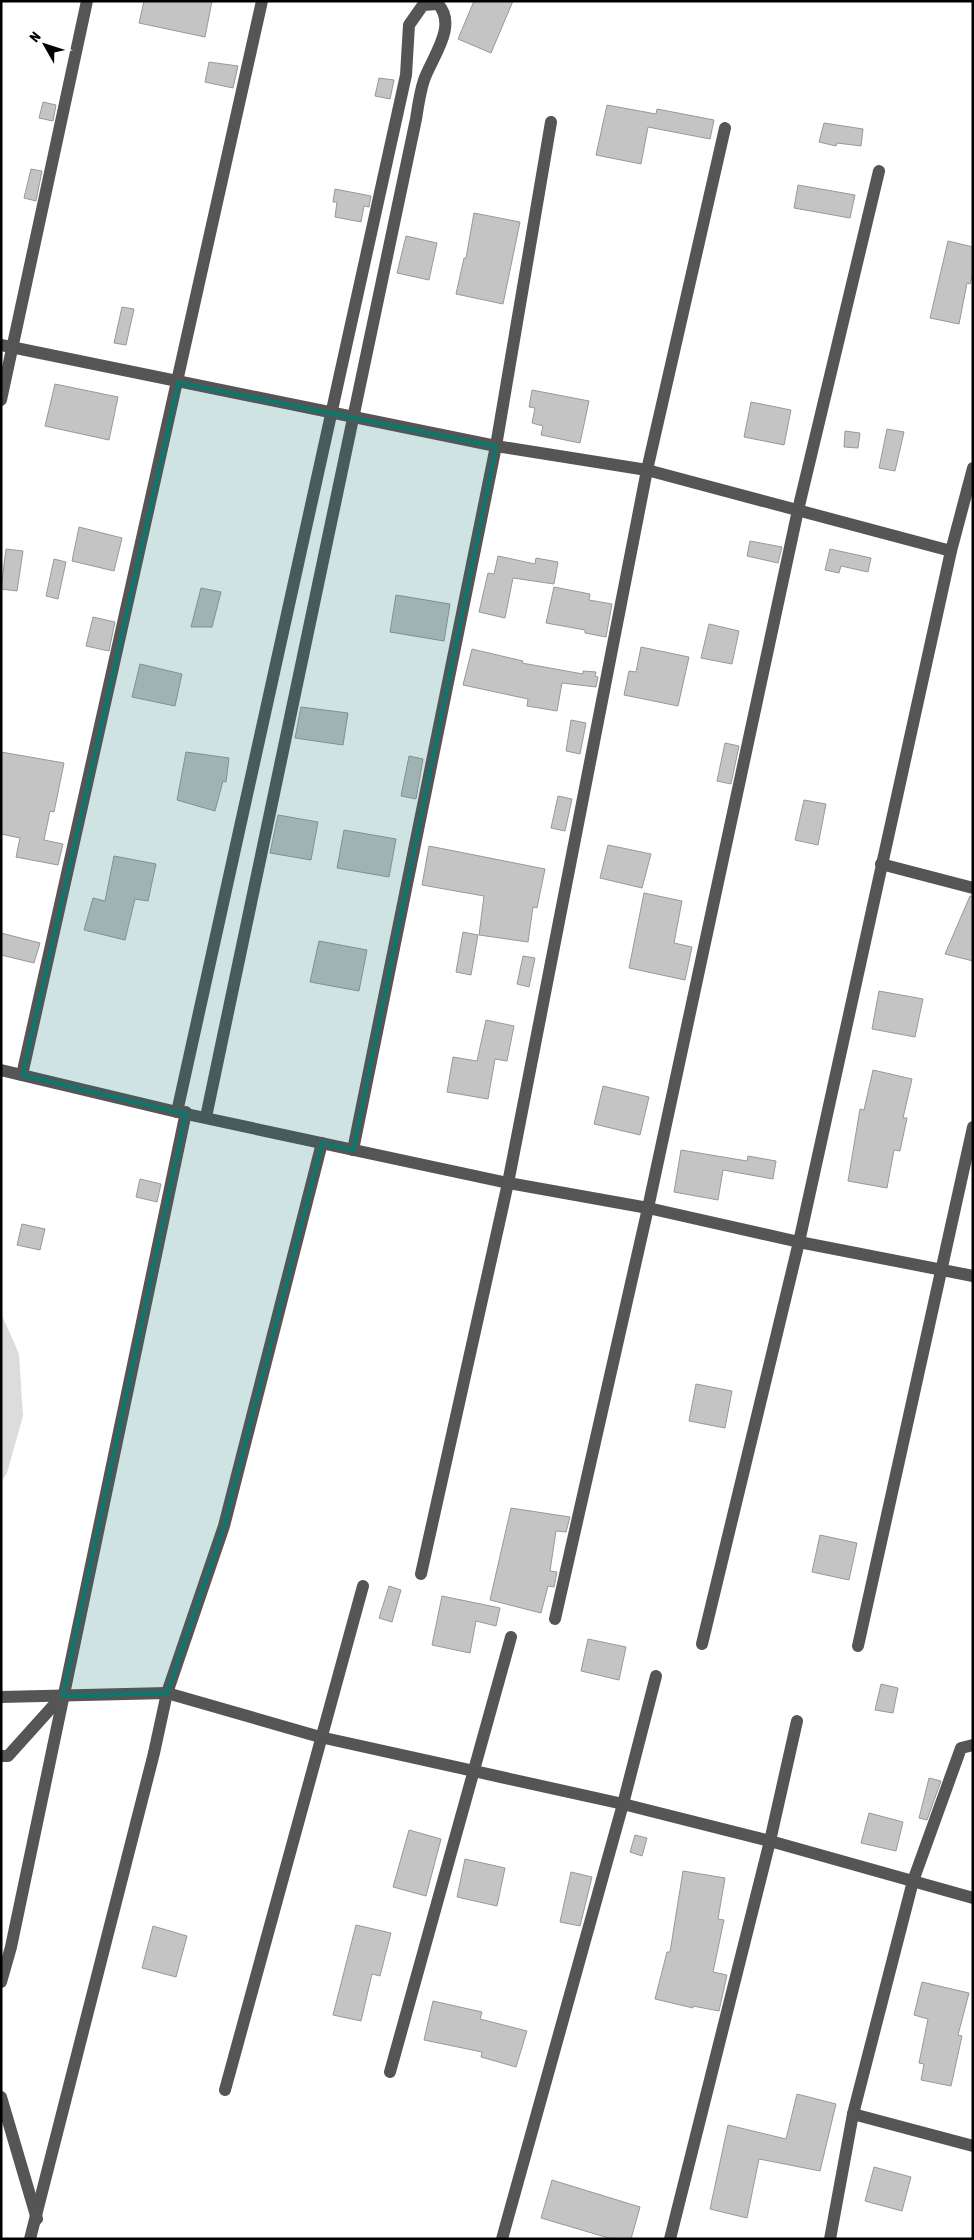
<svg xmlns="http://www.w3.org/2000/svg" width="974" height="2240" font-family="'Asap Condensed',sans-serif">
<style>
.green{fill:#dcdcdc}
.building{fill:#c4c4c4;stroke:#999}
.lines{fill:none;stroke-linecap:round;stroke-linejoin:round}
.minor{stroke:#555;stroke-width:12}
.marked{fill:#0f766e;fill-opacity:0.2;stroke:#0f766e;stroke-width:4;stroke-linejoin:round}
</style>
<rect width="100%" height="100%" fill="#fff"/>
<polygon class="green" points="1,1313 19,1354 23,1416 7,1473 1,1482"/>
<g class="building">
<polygon points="144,1 212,1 205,37 139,23"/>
<polygon points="474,1 513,1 491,53 458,39"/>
<polygon points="209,62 238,66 233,88 205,82"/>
<polygon points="379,78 394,80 390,99 375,96"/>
<polygon points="43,102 56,105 53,121 39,118"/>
<polygon points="607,105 656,114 657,109 714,120 710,139 648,127 641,164 596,155"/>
<polygon points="824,123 863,129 861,146 837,143 836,146 819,142"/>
<polygon points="31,169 42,171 36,201 24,198"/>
<polygon points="798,185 855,195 850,218 794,208"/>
<polygon points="335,189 371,196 369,207 364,206 361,222 335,217 337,202 333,202"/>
<polygon points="474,213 520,222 503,304 456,294 464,258 466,258"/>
<polygon points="406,236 437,243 429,280 397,273"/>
<polygon points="948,241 973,247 973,274 970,284 967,283 959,324 930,318"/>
<polygon points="122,307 134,309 126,345 114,343"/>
<polygon points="55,384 118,397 109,440 45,426"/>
<polygon points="532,390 589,401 580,443 541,435 543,426 532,423 535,408 529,407"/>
<polygon points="751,402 791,410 784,445 744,437"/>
<polygon points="887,429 904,432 895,471 879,468"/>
<polygon points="845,431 860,433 858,448 844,447"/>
<polygon points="79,527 122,538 114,571 72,561"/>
<polygon points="750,541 782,547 778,563 747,556"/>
<polygon points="6,549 23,551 17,591 1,589"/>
<polygon points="830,549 871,558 868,572 841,566 839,573 825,570"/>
<polygon points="498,556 535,564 536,558 558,562 554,584 513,578 505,618 479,612 488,573 494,574"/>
<polygon points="54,559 66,562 58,599 46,596"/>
<polygon points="554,587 590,594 589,600 612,604 606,637 585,633 585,630 546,623"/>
<polygon points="201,588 221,592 212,627 191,627"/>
<polygon points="396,595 450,604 444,641 390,632"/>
<polygon points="93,617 115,622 109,651 86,646"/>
<polygon points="709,624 739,631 732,664 701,658"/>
<polygon points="641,647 689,657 678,706 624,695 629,671 636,672"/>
<polygon points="472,649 523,661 522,663 583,674 583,671 596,672 595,676 598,677 596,687 562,683 557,711 527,706 528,699 463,685"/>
<polygon points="140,664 182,674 175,706 132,697"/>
<polygon points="301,707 348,713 343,745 295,738"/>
<polygon points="571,720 586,723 580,754 566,751"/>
<polygon points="725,743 739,746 731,784 717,781"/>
<polygon points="1,752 64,763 54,812 50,811 44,840 63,844 58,865 16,857 20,838 1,834"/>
<polygon points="186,752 229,758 226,782 223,781 215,811 177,800"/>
<polygon points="409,756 423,759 416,799 401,796"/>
<polygon points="558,796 572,799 565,831 551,828"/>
<polygon points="804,800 826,804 818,845 795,840"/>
<polygon points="278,815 318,822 311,860 270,853"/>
<polygon points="344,830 396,839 389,877 337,868"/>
<polygon points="608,845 651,854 642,888 600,878"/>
<polygon points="429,846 545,869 537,908 533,907 528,942 479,935 484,896 422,885"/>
<polygon points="114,856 156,864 148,901 135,899 125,940 84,930 93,898 105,901"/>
<polygon points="644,893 682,901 674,943 692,947 685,980 629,968"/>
<polygon points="970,896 973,896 973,961 945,954"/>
<polygon points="463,932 478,935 471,975 456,972"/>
<polygon points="1,933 40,943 34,963 1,955"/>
<polygon points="319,941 367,950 359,991 310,982"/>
<polygon points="523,956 535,958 529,987 517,984"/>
<polygon points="879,991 923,999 915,1037 872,1029"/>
<polygon points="486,1020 514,1026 507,1061 495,1059 488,1099 447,1092 453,1057 477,1061"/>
<polygon points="873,1070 912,1079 903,1118 907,1118 900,1151 894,1150 887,1188 848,1181 860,1109 864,1110"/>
<polygon points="603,1086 649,1097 640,1135 594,1124"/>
<polygon points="681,1150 747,1161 748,1156 776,1161 773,1179 723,1170 718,1200 674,1192"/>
<polygon points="140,1179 161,1184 157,1202 136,1197"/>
<polygon points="22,1224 45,1229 40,1250 17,1245"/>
<polygon points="696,1384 732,1391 725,1428 689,1421"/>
<polygon points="511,1508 570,1517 566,1532 556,1531 550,1571 557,1572 554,1587 548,1586 541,1613 490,1600"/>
<polygon points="820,1535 857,1543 849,1580 812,1572"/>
<polygon points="389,1586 401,1590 392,1622 379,1618"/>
<polygon points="442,1596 500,1608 496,1626 476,1621 470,1653 432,1645"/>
<polygon points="588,1639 626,1647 619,1680 581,1671"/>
<polygon points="881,1684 898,1688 893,1713 875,1710"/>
<polygon points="929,1778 941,1781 927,1820 919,1818"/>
<polygon points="869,1813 903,1822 896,1851 861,1843"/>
<polygon points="409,1830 441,1839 426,1896 393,1887"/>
<polygon points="635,1835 647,1838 642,1856 630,1852"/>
<polygon points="465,1859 505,1868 497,1906 457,1897"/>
<polygon points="683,1871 725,1878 718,1919 724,1920 713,1972 727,1975 719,2011 693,2006 693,2008 655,1999 667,1952 670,1952"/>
<polygon points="571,1872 592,1877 580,1926 560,1922"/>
<polygon points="356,1925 391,1933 380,1976 372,1974 361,2021 333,2015"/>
<polygon points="153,1926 187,1936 176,1977 142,1968"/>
<polygon points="922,1982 969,1993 958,2035 962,2036 951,2086 921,2080 924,2064 919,2063 928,2019 914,2015"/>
<polygon points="433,2001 482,2012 480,2019 527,2031 516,2067 481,2057 482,2052 424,2040"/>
<polygon points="797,2094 836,2104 820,2171 759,2159 747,2218 710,2209 728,2125 786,2139"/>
<polygon points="874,2167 911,2177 902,2211 865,2201"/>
<polygon points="552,2180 640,2207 631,2239 612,2239 541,2218"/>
</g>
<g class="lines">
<g class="minor">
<polyline points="1,345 496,446 647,470 951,551"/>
<polyline points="1,400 87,1"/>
<polyline points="881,864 973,888"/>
<polyline points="1,1070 177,1112 508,1183 648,1208 799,1242 973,1276"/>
<polyline points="22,1075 262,1"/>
<path d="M 177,1112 L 406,75 L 409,25 L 423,5 L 438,4 C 458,26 432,57 424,80 C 420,92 418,106 416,119 L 206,1117"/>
<polyline points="353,1150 496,446 551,122"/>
<polyline points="421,1574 508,1183 647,470 725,128"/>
<polyline points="555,1619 648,1208 798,510 879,171"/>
<polyline points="702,1644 799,1242 951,551 973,468"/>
<polyline points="858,1646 973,1127"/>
<polyline points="1,1697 167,1693 320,1737 623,1804 770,1841 973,1898"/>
<polyline points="1,1756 8,1756 62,1696"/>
<polyline points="1,1982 11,1947 186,1112"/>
<polyline points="390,2072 511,1637"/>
<polyline points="225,2090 363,1586"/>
<polyline points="1,2097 37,2219"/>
<polyline points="853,2114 973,2146"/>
<polyline points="30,2239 154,1753 167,1693 224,1526 322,1143"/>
<polyline points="502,2239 623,1804 656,1676"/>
<polyline points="670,2239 770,1841 797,1721"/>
<polyline points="830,2239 853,2114 913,1881 961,1748 973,1745"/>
</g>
</g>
<path class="marked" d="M 178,382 L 496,446 L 353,1150 L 322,1143 L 224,1526 L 167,1693 L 62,1696 L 185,1114 L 22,1075 Z"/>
<rect width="974" height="2240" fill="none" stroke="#000000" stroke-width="5"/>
<g transform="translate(45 45) rotate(309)" stroke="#ffffff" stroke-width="4" paint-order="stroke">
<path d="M0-4L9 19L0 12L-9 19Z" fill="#000000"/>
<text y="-8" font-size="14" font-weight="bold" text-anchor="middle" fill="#000000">N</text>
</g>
</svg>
